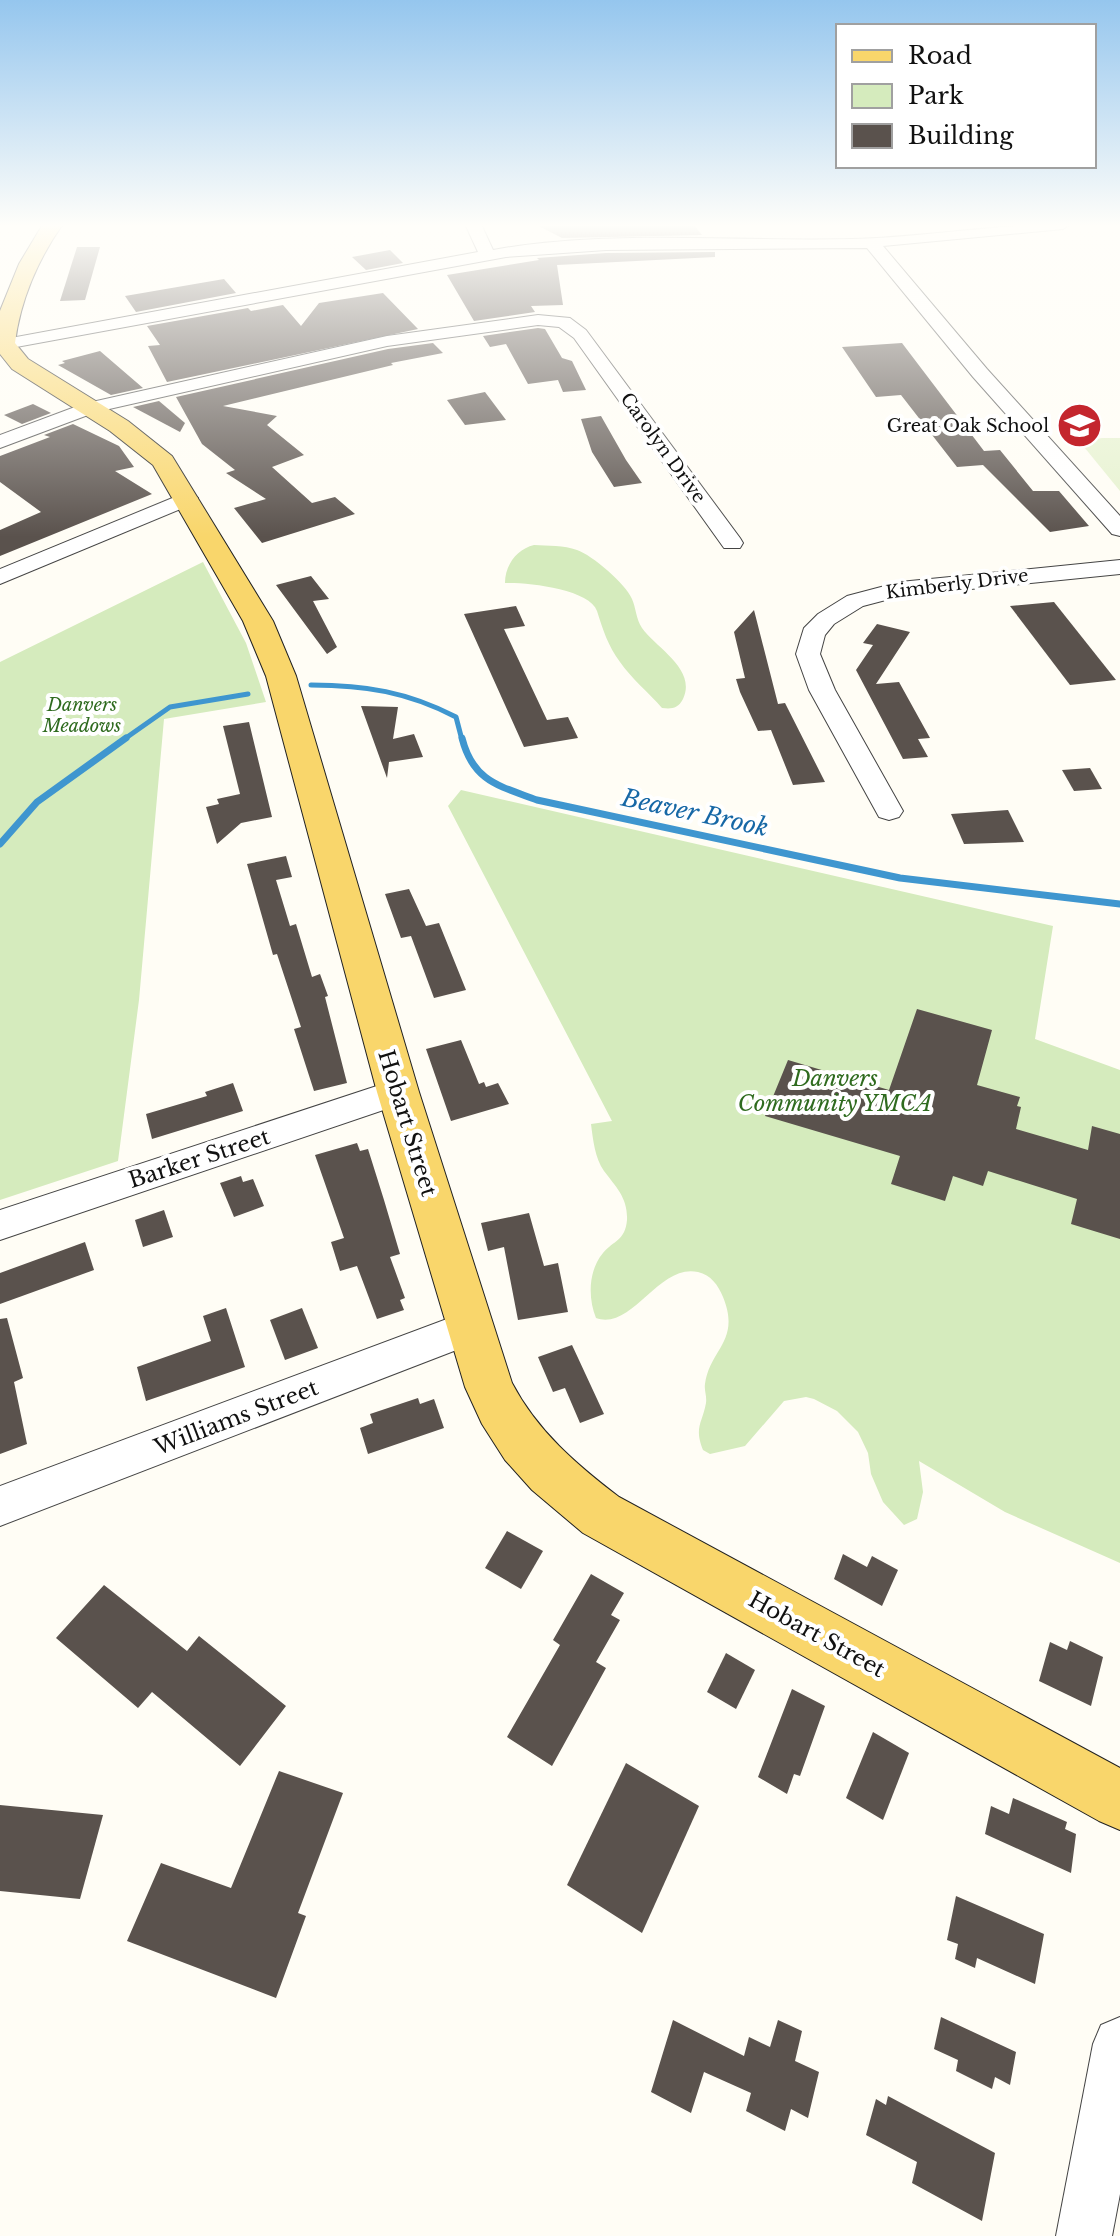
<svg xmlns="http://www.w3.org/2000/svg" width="1120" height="2236" font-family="'Libre Baskerville',serif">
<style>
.green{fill:#d5ebbd}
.pitch{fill:#e6f2cf}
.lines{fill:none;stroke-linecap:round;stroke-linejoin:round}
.stream-far1{stroke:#3f96cf;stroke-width:5}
.stream{stroke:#3f96cf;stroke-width:7}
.building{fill:#5a524d}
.minor-casing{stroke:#444;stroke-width:2}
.major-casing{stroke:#222;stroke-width:2}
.minor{fill:#fff;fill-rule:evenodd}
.major{fill:#f9d66b;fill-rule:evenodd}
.labels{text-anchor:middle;stroke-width:8;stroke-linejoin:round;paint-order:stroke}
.far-poi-label{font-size:18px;fill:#111;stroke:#fff;text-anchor:end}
.far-street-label{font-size:18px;fill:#111;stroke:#fff}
.far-park-label{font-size:18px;font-style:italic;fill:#2f6b1f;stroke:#fff}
.park-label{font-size:22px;font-style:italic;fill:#2f6b1f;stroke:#fff}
.street-label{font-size:22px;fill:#111;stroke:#fff}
.water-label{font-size:24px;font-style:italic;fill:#1768a6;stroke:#fff}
</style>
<rect width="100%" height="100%" fill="#fffdf5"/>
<g class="green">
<path d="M 534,545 C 548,546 564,545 577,550 C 592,555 626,584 632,599 C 636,608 636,619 642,628 C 656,648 697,669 683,699 C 678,709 671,709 662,708 C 649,693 631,678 620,662 C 608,646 603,630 597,611 C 590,589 526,582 505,583 C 505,565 517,549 534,545 Z"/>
<polygon points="203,562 246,643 266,702 164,719 139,1000 118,1161 0,1200 0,662"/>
<path d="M 461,790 L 1053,926 L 1035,1039 L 1120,1070 L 1120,1563 L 1005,1512 L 919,1461 L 923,1492 L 917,1519 L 904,1525 L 883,1502 L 871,1474 L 868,1453 L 858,1432 L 837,1411 L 814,1399 L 806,1397 L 784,1401 L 745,1446 L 710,1454 L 703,1450 C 694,1427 702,1424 706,1403 C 707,1396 704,1390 705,1384 C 710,1349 741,1341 723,1297 C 718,1285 711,1275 698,1272 C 659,1263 632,1331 596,1318 C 588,1298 588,1271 603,1253 C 614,1240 625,1241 627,1220 C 628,1198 616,1187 604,1171 C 595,1158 593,1140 591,1124 L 612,1121 L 448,806 Z"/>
</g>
<polygon class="pitch" points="1102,438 1120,438 1120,491 1080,442"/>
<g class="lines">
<g class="stream-far1">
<path d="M 311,685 C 365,685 408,692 456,717 L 462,740"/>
<polyline points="123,740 170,707 248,694"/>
</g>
<g class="stream">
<path d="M 462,738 C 473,782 500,786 537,800 L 900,878 L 1120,904"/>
<polyline points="0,844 37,802 126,738"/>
</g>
</g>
<g class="building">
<polygon points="535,224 693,224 702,235 562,238"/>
<polygon points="77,247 100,247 85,300 60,301"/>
<polygon points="390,250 403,263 366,270 352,257"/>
<polygon points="715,252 715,257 557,265 563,305 531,306 535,312 474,321 447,275 539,260 537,258 606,253"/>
<polygon points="224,279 236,293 136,312 125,296"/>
<polygon points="383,293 418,329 167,382 148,346 160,345 147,326 248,308 251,311 283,305 301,326 319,303"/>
<polygon points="538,328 545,329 562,358 572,361 586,390 563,392 558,380 528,384 506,344 490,347 483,336"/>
<polygon points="433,343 443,353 391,363 393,365 223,406 277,416 267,425 304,455 272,467 312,503 335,497 355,514 262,543 234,508 266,499 226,473 235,470 202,444 176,397 388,349"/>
<polygon points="902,343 984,451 1000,450 1033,491 1059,491 1089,526 1050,532 983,465 957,467 901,395 876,397 842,347"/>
<polygon points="100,351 143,388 111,395 58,365 65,363 62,361"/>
<polygon points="485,392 506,420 465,425 447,400"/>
<polygon points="159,401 185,423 180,432 133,407"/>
<polygon points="33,404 51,413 22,424 4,415"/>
<polygon points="601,416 626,460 642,483 614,487 592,452 581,419"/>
<polygon points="73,424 119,446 134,467 115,471 152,494 0,556 0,530 41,512 0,482 0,456 50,437 44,435"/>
<polygon points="311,576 329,599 313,601 337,647 327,654 276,585"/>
<polygon points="1054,602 1116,680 1070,685 1010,606"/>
<polygon points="516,606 525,626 504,629 547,720 568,717 578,738 524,747 464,614"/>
<polygon points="754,610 778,704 785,703 825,782 793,785 771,730 758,731 740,692 736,679 745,678 734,632"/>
<polygon points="877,624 910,632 876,684 899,682 930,738 918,739 928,757 903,759 856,670 873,645 863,643"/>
<polygon points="361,706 398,707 393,739 414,734 423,757 389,762 387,778"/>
<polygon points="249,722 272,817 241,823 217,844 206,807 219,804 217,799 240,794 223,726"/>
<polygon points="1090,768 1102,789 1074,791 1062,770"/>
<polygon points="1008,810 1024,842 964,844 951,814"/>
<polygon points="286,856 292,877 276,880 290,926 296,924 312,977 320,974 328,996 325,997 347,1083 314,1091 294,1029 301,1027 277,954 273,955 247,864"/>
<polygon points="409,889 426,926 439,923 466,990 434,998 411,936 401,938 385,894"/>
<polygon points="917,1009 992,1030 977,1085 1020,1097 1017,1106 1021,1107 1016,1129 1088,1150 1092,1126 1120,1134 1120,1239 1071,1224 1077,1199 988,1171 983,1186 953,1176 945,1201 891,1184 900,1156 765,1116 788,1060 889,1090"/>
<polygon points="461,1040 479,1084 484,1082 486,1087 498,1083 509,1104 451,1121 426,1049"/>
<polygon points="233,1083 243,1111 152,1139 146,1114 207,1096 205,1092"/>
<polygon points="357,1143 360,1151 368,1149 384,1200 400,1254 390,1257 405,1298 400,1300 404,1310 377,1319 357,1266 340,1271 331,1242 344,1238 315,1155"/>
<polygon points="241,1176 243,1182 253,1179 264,1206 234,1217 220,1183"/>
<polygon points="164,1210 173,1237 143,1247 135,1220"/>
<polygon points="529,1213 544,1266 558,1263 568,1312 518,1320 504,1247 488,1251 481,1223"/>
<polygon points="85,1242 94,1270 0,1304 0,1273"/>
<polygon points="226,1308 245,1367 146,1401 137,1367 211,1341 203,1316"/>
<polygon points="302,1308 318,1348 285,1360 270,1320"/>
<polygon points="7,1318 23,1378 14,1382 27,1444 0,1454 0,1319"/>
<polygon points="572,1345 604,1414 580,1423 565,1388 553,1392 538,1357"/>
<polygon points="418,1398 420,1404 434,1399 444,1428 368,1454 360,1428 373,1423 370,1414"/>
<polygon points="507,1531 543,1551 521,1589 485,1568"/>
<polygon points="843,1554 867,1567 872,1556 898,1570 882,1606 834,1579"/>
<polygon points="591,1574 624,1593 611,1615 620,1620 596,1662 606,1668 552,1766 507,1737 560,1645 553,1640"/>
<polygon points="104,1585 187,1651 199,1636 286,1706 240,1766 152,1692 138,1708 56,1638"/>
<polygon points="1070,1641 1103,1657 1091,1706 1039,1681 1050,1642 1067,1650"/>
<polygon points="726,1653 755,1670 736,1709 707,1692"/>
<polygon points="792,1689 825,1706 800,1776 794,1774 787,1794 758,1777"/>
<polygon points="873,1732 909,1753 883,1820 846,1798"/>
<polygon points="626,1763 699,1806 642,1933 567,1885"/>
<polygon points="279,1771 343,1793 298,1913 306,1916 276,1998 127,1941 161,1863 231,1888"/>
<polygon points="1013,1798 1067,1822 1065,1829 1076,1834 1071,1873 985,1834 991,1806 1009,1814"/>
<polygon points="0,1805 103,1815 80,1899 0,1891"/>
<polygon points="956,1896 1044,1934 1035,1984 977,1958 975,1968 955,1959 958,1944 947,1940"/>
<polygon points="941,2017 1016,2052 1010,2085 995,2077 992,2089 956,2071 958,2060 934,2049"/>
<polygon points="673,2020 744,2056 749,2037 770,2047 778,2020 802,2031 795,2061 819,2072 808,2118 791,2109 785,2131 746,2111 751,2093 704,2072 691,2113 651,2092"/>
<polygon points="888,2096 995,2153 982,2221 912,2183 917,2162 866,2135 876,2099 886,2105"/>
</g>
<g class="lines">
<defs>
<g id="minor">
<path d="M 465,224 L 481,224 L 493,250 C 605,229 737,242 852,239 C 925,237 997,224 1071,224 L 1063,229 L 883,246 L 987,369 L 1120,516 L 1120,536 L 1112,534 L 973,377 L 867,248 L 606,250 L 506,257 L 0,350 L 0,340 L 478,252 Z"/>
<polygon points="538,315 570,318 586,330 740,538 743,543 740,548 724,548 574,338 559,327 538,325 387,346 96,412 0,448 0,435 83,404 387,336"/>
<polygon points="187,492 198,498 195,503 0,584 0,569"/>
<polygon points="1120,560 1120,574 901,596 863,606 834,624 825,635 820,654 835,690 903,811 899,817 889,820 879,817 809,690 796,654 804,628 818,614 847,596 900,582"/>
<polygon points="398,1079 410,1083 415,1092 410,1101 0,1240 0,1210"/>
<polygon points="471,1310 485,1315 490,1327 485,1339 0,1526 0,1486"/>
<polygon points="1120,2017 1120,2194 1112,2236 1056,2236 1093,2044 1101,2025"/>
</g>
<path id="major" d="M 43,224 L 63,224 C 38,259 20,301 15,343 L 28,359 L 128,421 L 172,456 L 273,621 L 296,676 L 419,1092 L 512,1383 C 537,1431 577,1465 619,1497 L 1120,1768 L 1120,1830 L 1099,1821 L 583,1533 L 532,1490 L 505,1460 L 482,1424 L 465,1387 L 377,1092 L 266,676 L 243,621 L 153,465 L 110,431 L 12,369 L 0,354 L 0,311 L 19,264 Z"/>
</defs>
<use href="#minor" class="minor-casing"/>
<use href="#major" class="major-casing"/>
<use href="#minor" class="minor"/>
<use href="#major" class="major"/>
</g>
<linearGradient id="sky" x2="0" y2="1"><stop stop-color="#95c6ee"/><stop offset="0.42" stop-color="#fffefa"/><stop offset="1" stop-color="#fffefa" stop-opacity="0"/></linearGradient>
<rect width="1120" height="537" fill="url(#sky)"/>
<defs>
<symbol id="school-disc" viewBox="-11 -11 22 22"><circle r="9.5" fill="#c4262e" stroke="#fff"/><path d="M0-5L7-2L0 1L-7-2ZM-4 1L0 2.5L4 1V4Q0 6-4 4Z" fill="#fff"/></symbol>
</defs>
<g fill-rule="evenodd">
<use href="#school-disc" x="1054" y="400" width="51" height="51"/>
</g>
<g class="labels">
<g class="far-poi-label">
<text x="1049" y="432">Great Oak School</text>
</g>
<g class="far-street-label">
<text transform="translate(663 448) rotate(54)" y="6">Carolyn Drive</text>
<text transform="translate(957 584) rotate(-7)" y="6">Kimberly Drive</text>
</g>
<g class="far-park-label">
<text x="82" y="711">Danvers<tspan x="82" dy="21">Meadows</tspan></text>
</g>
<g class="park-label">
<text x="835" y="1086">Danvers<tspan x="835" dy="25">Community YMCA</tspan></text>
</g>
<g class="street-label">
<text transform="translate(408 1123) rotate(73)" y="8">Hobart Street</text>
<text transform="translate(199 1158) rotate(-18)" y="8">Barker Street</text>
<text transform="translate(236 1417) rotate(-21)" y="8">Williams Street</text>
<text transform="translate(817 1634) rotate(29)" y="8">Hobart Street</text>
</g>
<g class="water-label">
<text transform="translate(695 813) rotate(12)" y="8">Beaver Brook</text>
</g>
</g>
<rect x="836" y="24" width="260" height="144" fill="#ffffff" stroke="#a0a0a0" stroke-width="2"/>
<rect x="852" y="50" width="40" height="12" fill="#f9d66b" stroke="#a0a0a0" stroke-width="2"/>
<text x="908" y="64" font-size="24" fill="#111111">Road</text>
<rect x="852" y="84" width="40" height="24" fill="#d5ebbd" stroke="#a0a0a0" stroke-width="2"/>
<text x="908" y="104" font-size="24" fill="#111111">Park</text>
<rect x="852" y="124" width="40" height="24" fill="#5a524d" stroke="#a0a0a0" stroke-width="2"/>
<text x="908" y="144" font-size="24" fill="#111111">Building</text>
</svg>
